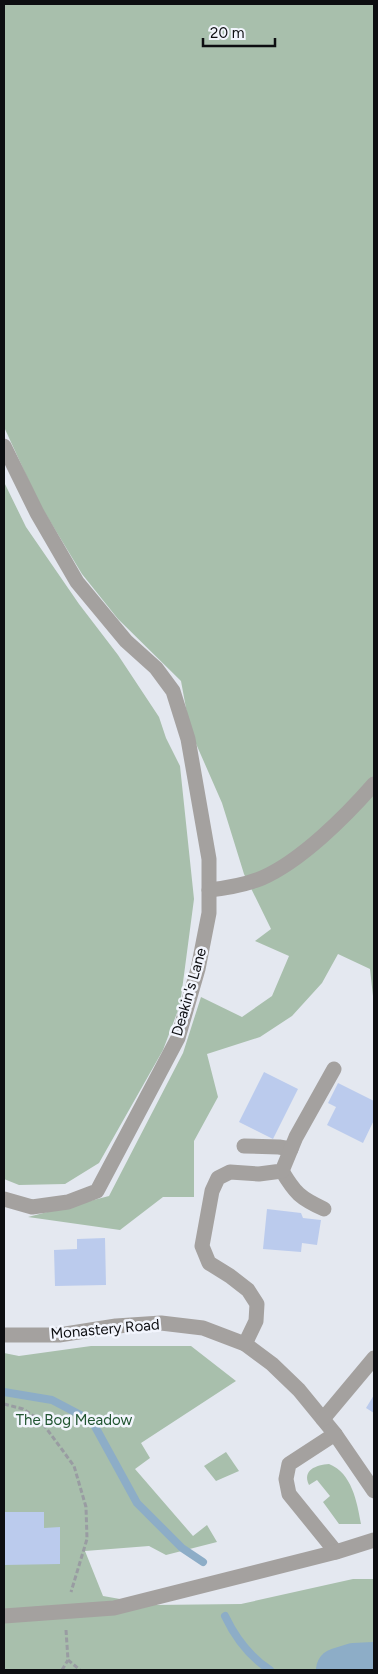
<svg xmlns="http://www.w3.org/2000/svg" width="378" height="1674" font-family="Figtree,sans-serif">
<style>
.green{fill:#a8bfac}
.lines{fill:none;stroke-linecap:round;stroke-linejoin:round}
.stream{stroke:#8dadc7;stroke-width:8}
.river{stroke:#8dadc7;stroke-width:44}
.building{fill:#bbcbed}
.path{stroke:#999ca2;stroke-width:3;stroke-dasharray:5 2.5;stroke-linecap:butt}
.minor{stroke:#a4a19f;stroke-width:15}
.labels{text-anchor:middle;stroke-width:5;stroke-linejoin:round;paint-order:stroke}
.street-label{font-size:15px;fill:#0d0e11;stroke:#f2f5fd}
.park-label{font-size:15px;fill:#215531;stroke:#f2f5fd}
</style>
<rect width="100%" height="100%" fill="#e4e8f0"/>
<g class="green">
<polygon points="4,4 374,4 374,1005 370,969 338,954 322,983 292,1016 260,1037 207,1054 218,1097 194,1141 194,1197 163,1197 120,1230 28,1217 109,1196 183,1053 201,997 242,1017 272,996 289,956 255,941 271,929 244,874 222,803 190,730 181,681 118,619 82,574 39,503 4,427"/>
<polygon points="4,482 26,527 79,604 118,655 159,717 166,738 180,766 194,899 180,1005 163,1050 99,1163 65,1184 19,1185 4,1179"/>
<polygon points="91,1346 191,1346 236,1381 141,1443 150,1458 135,1469 193,1536 207,1525 217,1542 166,1555 149,1546 85,1551 103,1596 154,1605 241,1604 353,1579 374,1579 374,1670 4,1670 4,1353 19,1356"/>
<polygon points="226,1452 239,1471 216,1481 204,1466"/>
<path d="M 329,1464 C 352,1473 357,1502 361,1524 L 339,1524 L 323,1502 L 330,1496 L 317,1480 L 309,1485 C 302,1470 316,1465 329,1464 Z"/>
</g>
<g class="lines">
<g class="stream">
<polyline points="4,1392 52,1400 92,1421 137,1503 182,1548 203,1562"/>
<path d="M 225,1616 C 235,1637 250,1657 270,1670"/>
</g>
<polyline class="river" points="338,1670 354,1665 374,1664"/>
</g>
<g class="building">
<polygon points="264,1072 298,1089 273,1139 239,1122"/>
<polygon points="338,1083 374,1101 374,1120 363,1143 327,1125 336,1107 328,1103"/>
<polygon points="267,1209 301,1213 303,1218 321,1220 317,1245 302,1243 301,1252 263,1249"/>
<polygon points="105,1238 106,1285 55,1286 54,1250 77,1249 77,1239"/>
<polygon points="374,1395 374,1413 366,1408"/>
<polygon points="4,1512 44,1512 44,1528 60,1527 60,1564 4,1565"/>
</g>
<g class="lines">
<g class="path">
<polyline points="4,1404 23,1409 41,1421 74,1466 86,1507 87,1539 71,1592"/>
<polyline points="66,1630 68,1660 80,1670"/>
<polyline points="62,1670 68,1660"/>
</g>
<g class="minor">
<polyline points="4,446 37,513 77,582 126,641 156,668 173,691 188,739 209,859 209,913 198,969 178,1038 97,1191 68,1202 32,1207 4,1199"/>
<path d="M 209,890 C 227,888 245,885 262,878 C 301,861 346,816 374,784"/>
<polyline points="244,1146 279,1147 291,1149"/>
<path d="M 282,1171 C 295,1193 300,1198 324,1209"/>
<polyline points="4,1335 59,1335 116,1326 161,1323 203,1328 245,1344 272,1364 299,1390 335,1434 374,1491"/>
<polyline points="245,1344 256,1321 257,1304 248,1290 230,1276 209,1263 202,1246 212,1191 218,1178 230,1172 259,1174 282,1171 296,1137 334,1069"/>
<polyline points="323,1419 374,1358"/>
<polyline points="335,1434 289,1464 286,1479 289,1494 336,1552"/>
<polyline points="4,1616 114,1608 336,1552 374,1540"/>
</g>
</g>
<g class="labels">
<g class="street-label">
<text transform="translate(189 992) rotate(-74)" y="5">Deakin's Lane</text>
<text transform="translate(105 1329) rotate(-5)" y="5">Monastery Road</text>
</g>
<g class="park-label">
<text x="74" y="1425">The Bog Meadow</text>
</g>
</g>
<rect width="378" height="1674" fill="none" stroke="#0d0e11" stroke-width="10"/>
<path d="M203 38v8h72v-8" fill="none" stroke="#0d0e11" stroke-width="2.5"/>
<text x="210" y="38" font-size="15" fill="#0d0e11" stroke="#f2f5fd" stroke-width="4" paint-order="stroke">20 m</text>
</svg>
